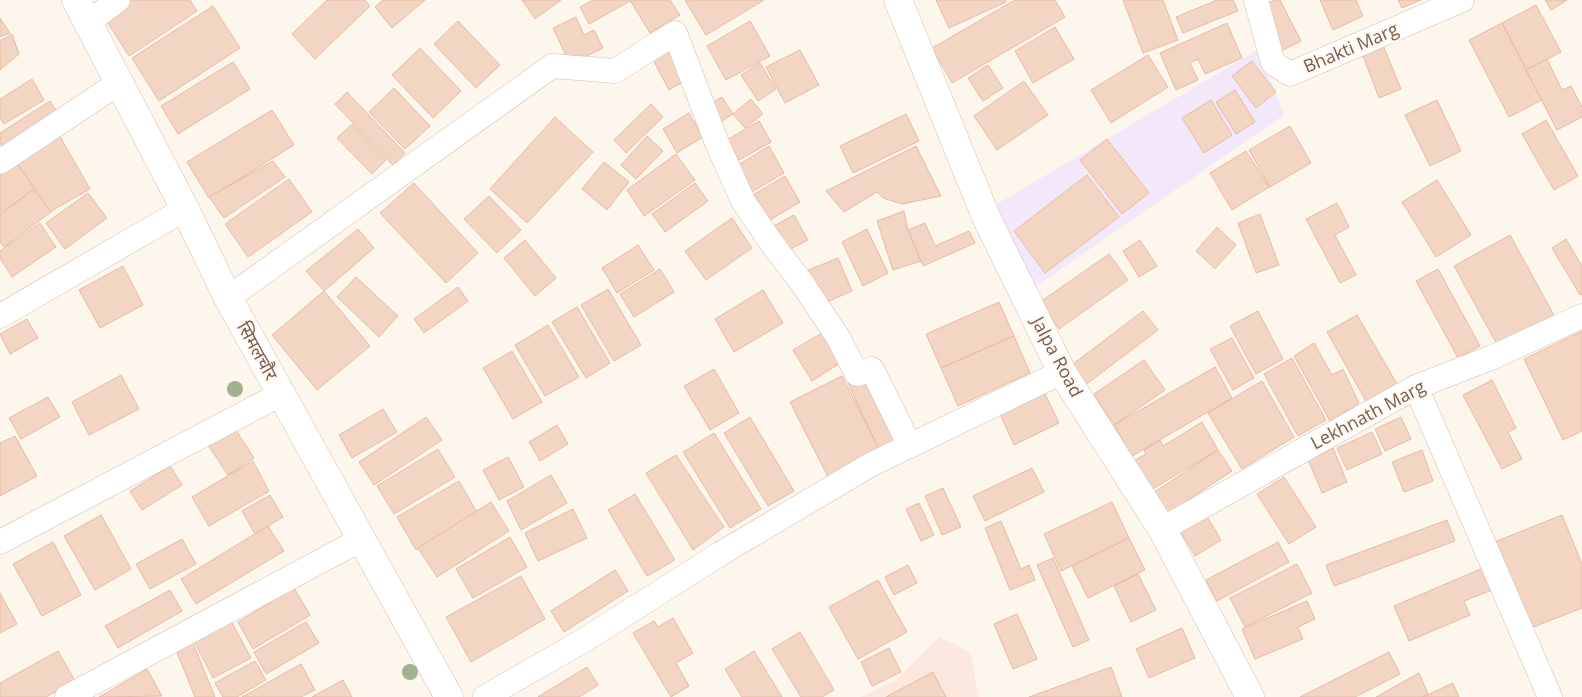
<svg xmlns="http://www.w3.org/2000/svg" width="1582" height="697" font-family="'Open Sans','Noto Sans Devanagari',sans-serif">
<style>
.commercial{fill:#fde8e0}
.education{fill:#f3e8fa}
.building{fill:#f3d5c3;stroke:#e6bba3}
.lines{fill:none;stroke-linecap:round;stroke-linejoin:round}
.street-casing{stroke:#d1beb0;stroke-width:25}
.secondary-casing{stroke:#d6c0b0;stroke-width:29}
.street{stroke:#fff;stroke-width:24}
.secondary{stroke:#fff;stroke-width:28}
.tree{fill:#a0b28e}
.labels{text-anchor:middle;stroke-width:4.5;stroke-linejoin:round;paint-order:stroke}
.street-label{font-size:18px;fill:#7a5c4d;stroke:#fffaf3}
</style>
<rect width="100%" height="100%" fill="#fdf6ec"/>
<polygon class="commercial" points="940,637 970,652 979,697 861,697 896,680"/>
<polygon class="education" points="1259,49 1284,115 1035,287 990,208"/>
<g class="building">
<polygon points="129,0 190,0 197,11 129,56 104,17"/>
<polygon points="327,0 365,0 370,6 315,59 292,34"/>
<polygon points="383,0 425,0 392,28 375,7"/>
<polygon points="522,0 561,0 535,19"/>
<polygon points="593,0 632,0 589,24 580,7"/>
<polygon points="634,0 670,0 680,15 650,33 631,2"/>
<polygon points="685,0 764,0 706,35"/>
<polygon points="936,0 1005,0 1006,2 949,28"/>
<polygon points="1015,0 1055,0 1065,17 952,83 932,48"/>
<polygon points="1123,0 1163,0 1178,40 1143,53"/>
<polygon points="1217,0 1233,0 1238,11 1183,33 1176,17"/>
<polygon points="1275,0 1280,0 1301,41 1281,51 1259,8"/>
<polygon points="1320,0 1356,0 1363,16 1333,30"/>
<polygon points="1398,0 1421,0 1402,8"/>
<polygon points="1545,0 1567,0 1551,10"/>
<polygon points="1536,5 1561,52 1526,70 1502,23"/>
<polygon points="213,6 240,48 159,101 132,58"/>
<polygon points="576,17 584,35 594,30 603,48 570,64 553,28"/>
<polygon points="0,18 10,33 0,37"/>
<polygon points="458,21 500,65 476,88 434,44"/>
<polygon points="750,21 770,56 726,80 707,46"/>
<polygon points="1227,23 1242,58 1205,74 1198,59 1190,63 1198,80 1176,90 1160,53"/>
<polygon points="1502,23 1542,100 1509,117 1469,40"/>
<polygon points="1055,27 1074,59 1033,83 1015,51"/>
<polygon points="12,34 19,54 0,70 0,41"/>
<polygon points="1383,45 1401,89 1379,98 1362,53"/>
<polygon points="420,48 461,91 433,118 392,75"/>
<polygon points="669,49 686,80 669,90 652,58"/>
<polygon points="800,50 819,85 785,103 766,67"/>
<polygon points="1148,55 1168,87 1111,123 1091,90"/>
<polygon points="1547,59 1562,90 1571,86 1582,107 1582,117 1557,130 1526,70"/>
<polygon points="1252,61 1276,92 1256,108 1232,76"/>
<polygon points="233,62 250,89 178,134 161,106"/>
<polygon points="760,63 776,89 758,101 741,75"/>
<polygon points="988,65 1003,88 983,101 968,78"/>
<polygon points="32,79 44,100 4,124 0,118 0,99"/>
<polygon points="1024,81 1048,115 997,150 974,116"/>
<polygon points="394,88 430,126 405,149 369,112"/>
<polygon points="1235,90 1255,122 1236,134 1216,102"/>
<polygon points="347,92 405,153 393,165 335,104"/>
<polygon points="722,97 733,114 719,123 707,106"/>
<polygon points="751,99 763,114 745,128 733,114"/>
<polygon points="1211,100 1232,135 1204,153 1182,118"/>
<polygon points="1437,100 1461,151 1430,166 1405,115"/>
<polygon points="50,101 60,117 5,152 0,143 0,133"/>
<polygon points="651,104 663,117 626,153 614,140"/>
<polygon points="272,110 294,145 209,198 187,162"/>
<polygon points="689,113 703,137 677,153 663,129"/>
<polygon points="906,114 919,141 853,173 840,146"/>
<polygon points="555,117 593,152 527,223 490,189"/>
<polygon points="1546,120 1578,176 1554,190 1522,134"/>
<polygon points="759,121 771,142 739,160 727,140"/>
<polygon points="352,124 386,160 372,174 337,138"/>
<polygon points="1290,126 1311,163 1270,187 1249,150"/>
<polygon points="58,133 90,189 46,214 14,159"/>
<polygon points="647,136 663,151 636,179 621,165"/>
<polygon points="1107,139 1149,193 1122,214 1080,160"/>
<polygon points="769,146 784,173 750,193 735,167"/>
<polygon points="916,146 941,196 902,204 883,198 877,192 844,212 826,191"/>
<polygon points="1246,151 1269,187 1232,210 1210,173"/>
<polygon points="676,154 695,180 644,216 627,190"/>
<polygon points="14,159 35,189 0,213 0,168"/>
<polygon points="273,161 285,177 224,218 209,197"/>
<polygon points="604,162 629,182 607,210 582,189"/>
<polygon points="1087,175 1119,217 1045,273 1014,231"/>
<polygon points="785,176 800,202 765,223 751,196"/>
<polygon points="289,179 312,212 248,257 225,224"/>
<polygon points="1437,180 1471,235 1436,257 1402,202"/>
<polygon points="414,183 478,253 446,283 380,213"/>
<polygon points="695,183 708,201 665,232 652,214"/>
<polygon points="34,189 51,212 4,247 0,242 0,215"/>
<polygon points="88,193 107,218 65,249 46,223"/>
<polygon points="489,196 521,230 497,253 464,219"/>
<polygon points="1337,203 1349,227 1335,235 1356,275 1340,283 1306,219"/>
<polygon points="904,211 908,230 921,261 893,270 877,221"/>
<polygon points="1260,214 1279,265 1256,273 1238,223"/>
<polygon points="794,215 808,240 783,253 770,228"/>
<polygon points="732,218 752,248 706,280 685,251"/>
<polygon points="40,223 56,247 12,277 0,258 0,251"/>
<polygon points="925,223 935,246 969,231 975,243 923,266 908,230"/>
<polygon points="1217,227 1236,245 1215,269 1196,251"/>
<polygon points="358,229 374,248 324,291 306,271"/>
<polygon points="867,229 888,273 863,286 842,242"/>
<polygon points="1510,235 1555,317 1499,348 1454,266"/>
<polygon points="1566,239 1582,266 1582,294 1580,295 1552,248"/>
<polygon points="525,240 556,278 535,296 504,258"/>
<polygon points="1140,240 1157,266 1139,277 1123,251"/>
<polygon points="638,245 654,270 617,293 602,268"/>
<polygon points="1109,254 1128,280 1059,329 1040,302"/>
<polygon points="838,258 852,291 820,305 806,271"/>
<polygon points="123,266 143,305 100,328 79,290"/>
<polygon points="660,269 674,292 634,317 620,294"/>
<polygon points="1438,269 1480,346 1458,358 1416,281"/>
<polygon points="356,277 398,316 379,337 337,297"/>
<polygon points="458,287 468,301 424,333 414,319"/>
<polygon points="608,289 641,345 614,361 581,305"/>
<polygon points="763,290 783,323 734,352 715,319"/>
<polygon points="324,291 370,346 317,390 272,335"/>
<polygon points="999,302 1014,336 941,368 926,334"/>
<polygon points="577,307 610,363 586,378 552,322"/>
<polygon points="1143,311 1158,330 1084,386 1069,367"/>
<polygon points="1258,311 1283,359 1256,374 1230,326"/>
<polygon points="1357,315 1397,384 1366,401 1327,332"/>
<polygon points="27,319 38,338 10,354 0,334"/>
<polygon points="548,325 579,377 545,396 515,345"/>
<polygon points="827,330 845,360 812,381 793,350"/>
<polygon points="1582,331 1582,431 1563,440 1524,359"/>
<polygon points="1014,336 1030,373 958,406 941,368"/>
<polygon points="1232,338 1254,378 1233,390 1210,349"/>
<polygon points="1314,343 1332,375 1343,369 1359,403 1330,421 1294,356"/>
<polygon points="512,351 542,402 513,419 483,368"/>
<polygon points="1292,358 1326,420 1298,436 1264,374"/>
<polygon points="1144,360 1165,390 1114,425 1094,394"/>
<polygon points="1215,367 1232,398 1132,456 1114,425"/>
<polygon points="714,369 739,413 710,430 684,386"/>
<polygon points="871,372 903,439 879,450 848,383"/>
<polygon points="121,375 139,409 89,435 72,402"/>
<polygon points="842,376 881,453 829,479 790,402"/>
<polygon points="1492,380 1516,428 1508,432 1522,459 1502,469 1463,395"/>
<polygon points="1262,381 1294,437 1242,469 1208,413"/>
<polygon points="1044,392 1059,423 1014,445 1000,414"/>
<polygon points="48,397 60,417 21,439 9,418"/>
<polygon points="383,409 397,432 352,458 339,435"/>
<polygon points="426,417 442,440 374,485 359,462"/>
<polygon points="750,417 794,491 768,506 724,433"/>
<polygon points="1401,417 1411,439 1385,451 1375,429"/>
<polygon points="1202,422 1218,450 1149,491 1132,462 1146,454 1144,450 1160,440 1163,446"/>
<polygon points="232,424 254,458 228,475 206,442"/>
<polygon points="557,425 568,444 540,461 529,442"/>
<polygon points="1372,432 1382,454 1347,470 1337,448"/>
<polygon points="714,433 761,509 730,528 683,452"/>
<polygon points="15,436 37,476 0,496 0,443"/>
<polygon points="1333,448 1347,482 1322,493 1308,459"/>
<polygon points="438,449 455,477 394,514 377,486"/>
<polygon points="1218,450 1232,471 1164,516 1150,495"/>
<polygon points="1422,450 1433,481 1404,492 1392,462"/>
<polygon points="676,455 724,527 693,550 646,473"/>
<polygon points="508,457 524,487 499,500 483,470"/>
<polygon points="253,461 269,491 209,526 192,497"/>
<polygon points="170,466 182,485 142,510 130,491"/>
<polygon points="1032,468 1044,492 985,521 973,496"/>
<polygon points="551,475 567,503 521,530 507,501"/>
<polygon points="1284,477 1316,527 1289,544 1257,494"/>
<polygon points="459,481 478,514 416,550 397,517"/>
<polygon points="943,488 961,527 942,535 925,496"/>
<polygon points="635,494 675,560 647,576 608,510"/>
<polygon points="270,495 283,517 255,534 242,511"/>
<polygon points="491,502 509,531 437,577 418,548"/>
<polygon points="1112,502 1129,538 1061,571 1044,534"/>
<polygon points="919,503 934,535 921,541 906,509"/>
<polygon points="573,509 587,538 538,561 525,533"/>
<polygon points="1205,513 1221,540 1195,556 1179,529"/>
<polygon points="101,515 131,569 95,590 64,536"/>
<polygon points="1562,515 1582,564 1582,608 1526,630 1492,543"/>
<polygon points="1447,520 1455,541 1334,586 1326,565"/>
<polygon points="1001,521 1021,569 1029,565 1035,580 1010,590 985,528"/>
<polygon points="268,526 284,551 196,604 181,579"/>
<polygon points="510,537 527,567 473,598 456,569"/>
<polygon points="1129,538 1145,570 1088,598 1072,566"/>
<polygon points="182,539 196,564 150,589 136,564"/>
<polygon points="53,542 81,595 42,616 13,564"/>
<polygon points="1278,542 1289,562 1217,601 1206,580"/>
<polygon points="1053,558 1089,640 1073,647 1037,565"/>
<polygon points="1297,564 1312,593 1245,627 1230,598"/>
<polygon points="908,565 917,583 894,595 885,577"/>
<polygon points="1483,568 1492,590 1464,601 1470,615 1409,641 1394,606"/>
<polygon points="615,570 628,591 564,632 551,611"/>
<polygon points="1138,574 1156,610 1131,622 1114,586"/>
<polygon points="521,576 545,619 471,662 446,617"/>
<polygon points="878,580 907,632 858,659 829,607"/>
<polygon points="294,588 310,615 253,649 238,622"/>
<polygon points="170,590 182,611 118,648 105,626"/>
<polygon points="0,593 17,624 0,633"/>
<polygon points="1307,601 1315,619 1298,627 1303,639 1255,659 1242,629"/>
<polygon points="1017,614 1037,659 1013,669 994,624"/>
<polygon points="673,618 693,653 676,663 689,686 671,697 633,633 654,621 658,627"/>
<polygon points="231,621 251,658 213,678 194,641"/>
<polygon points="306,622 319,643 266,674 254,652"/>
<polygon points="1182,628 1195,658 1149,678 1136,649"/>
<polygon points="800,632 834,690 822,697 801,697 772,649"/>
<polygon points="193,643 215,697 195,697 176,650"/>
<polygon points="889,648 901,672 872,686 861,662"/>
<polygon points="58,651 75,681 46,697 0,697 0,683"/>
<polygon points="754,651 782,697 742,697 725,669"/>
<polygon points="1389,652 1400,674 1355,697 1300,697"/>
<polygon points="255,661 266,680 237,697 223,697 215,683"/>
<polygon points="301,664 315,690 301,697 242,697"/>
<polygon points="587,667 598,685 579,697 538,697"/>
<polygon points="1111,667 1122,697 1029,697 1054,688"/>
<polygon points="147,669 162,696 99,697 108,692"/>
<polygon points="933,672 946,697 886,697"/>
<polygon points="1419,673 1428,694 1422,697 1376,697"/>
<polygon points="343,680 352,697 312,697"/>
<polygon points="1453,683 1459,697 1423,697"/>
</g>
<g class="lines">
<defs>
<g id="street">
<polyline points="1256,0 1273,63 1290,74 1462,0"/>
<polyline points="89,22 118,0"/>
<polyline points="0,162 120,82"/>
<polyline points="228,298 552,66 615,71 675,33 717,143 743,201 770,241 802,283 839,339 857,374 872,369 910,446"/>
<polyline points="0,316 185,209"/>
<polyline points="1416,387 1550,697"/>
<polyline points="1162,529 1416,387 1493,357 1582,316"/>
<polyline points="0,542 281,394"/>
<polyline points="67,697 362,539"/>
<polyline points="485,697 586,639 720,554 870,465 1062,372"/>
</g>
<g id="secondary">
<polyline points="76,0 185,209 228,298 449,697"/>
<polyline points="898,0 986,217 1062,372 1162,529 1250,697"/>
</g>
</defs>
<use href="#street" class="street-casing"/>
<use href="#secondary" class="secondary-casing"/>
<use href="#street" class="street"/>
<use href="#secondary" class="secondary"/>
</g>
<g class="tree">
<circle cx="235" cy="389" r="8"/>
<circle cx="410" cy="672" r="8"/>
</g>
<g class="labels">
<g class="street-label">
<text transform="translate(1351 48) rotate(-23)" y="6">Bhakti Marg</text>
<text transform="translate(257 351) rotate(61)" y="6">सिमलचौर</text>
<text transform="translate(1057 357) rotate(62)" y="6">Jalpa Road</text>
<text transform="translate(1368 415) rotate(-28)" y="6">Lekhnath Marg</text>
</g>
</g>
</svg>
